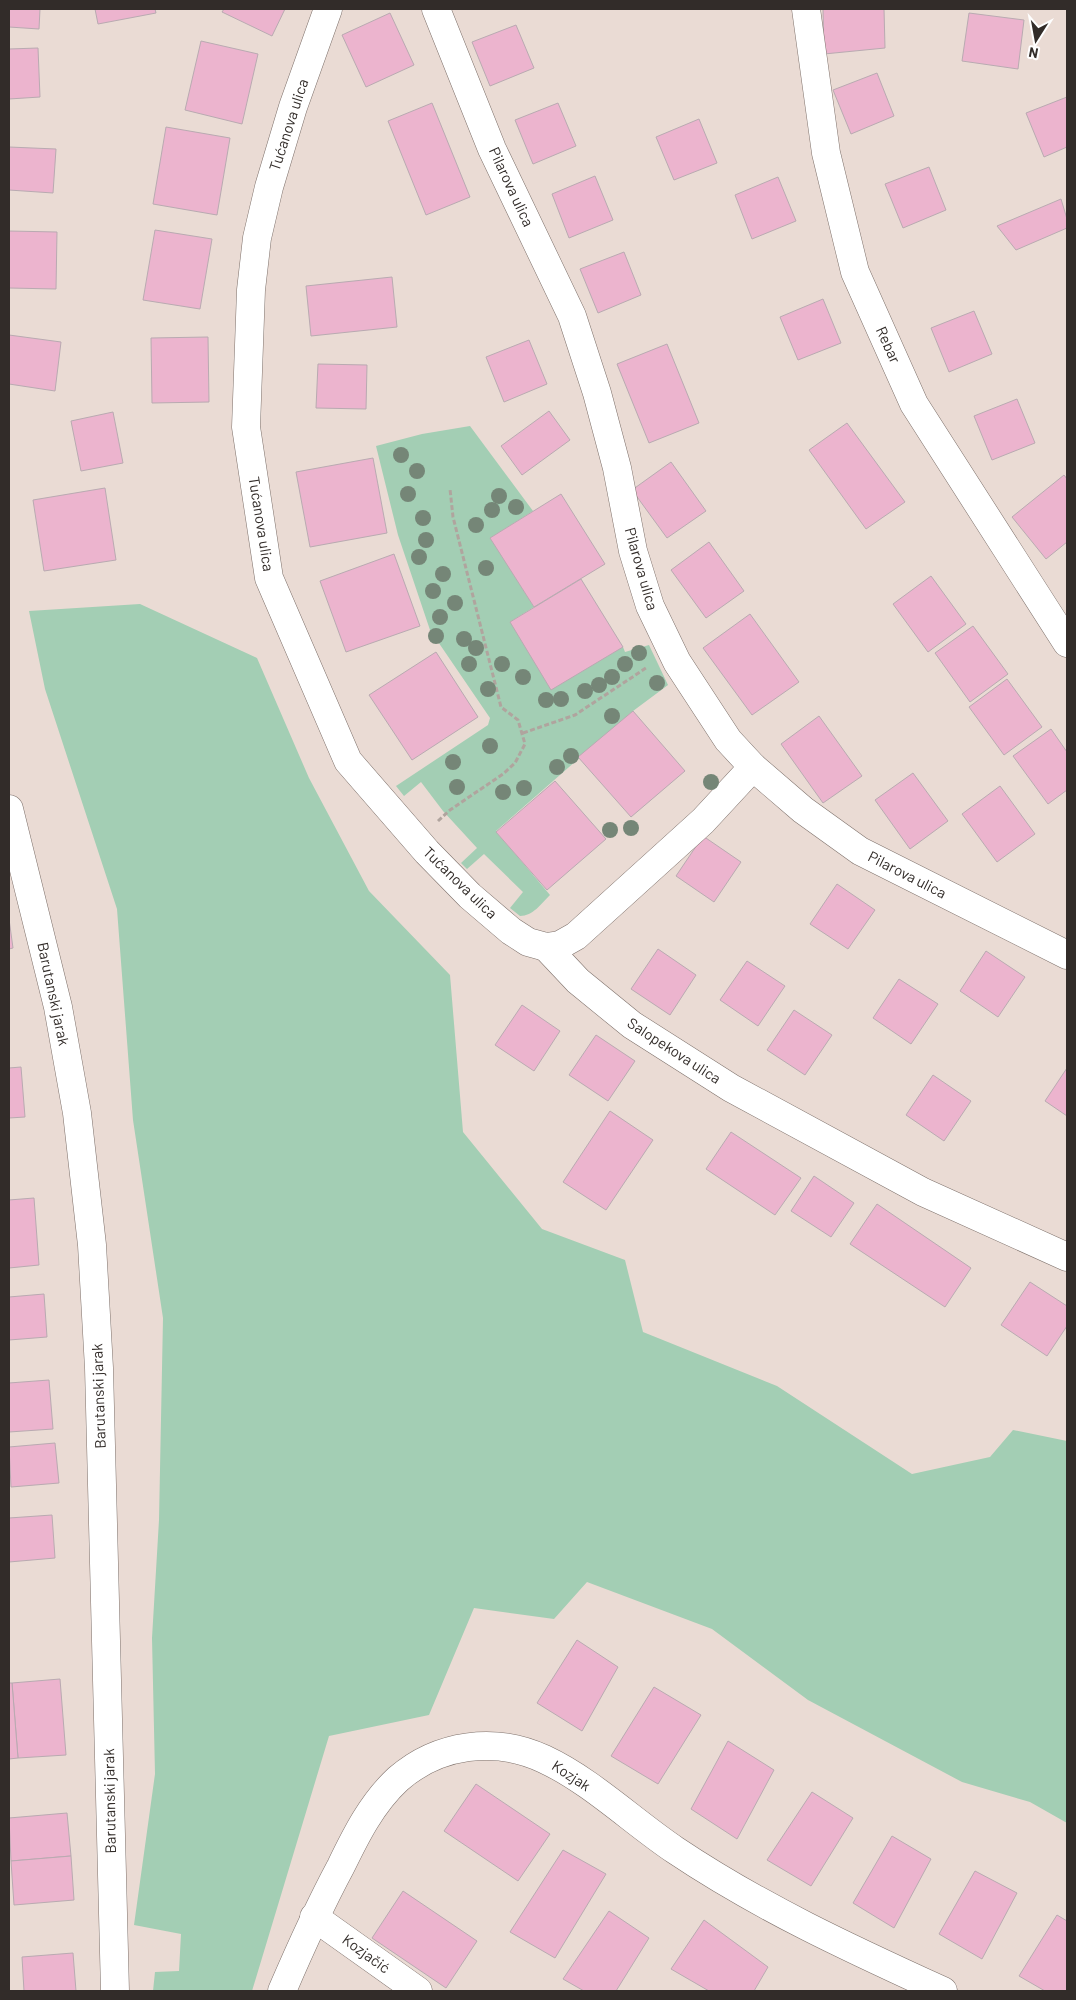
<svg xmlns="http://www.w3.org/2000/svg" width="1076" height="2000" font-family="Barlow,sans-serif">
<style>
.green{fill:#a3ceb4}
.building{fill:#ecb4ce;stroke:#b9aab1}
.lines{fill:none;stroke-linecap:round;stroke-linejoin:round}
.minor-casing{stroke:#7e716b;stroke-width:29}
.tertiary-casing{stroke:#7e716b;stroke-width:29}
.path{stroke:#b0a49e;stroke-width:3;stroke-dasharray:5 2.5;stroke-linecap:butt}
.minor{stroke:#fff;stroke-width:28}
.tertiary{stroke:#fff;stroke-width:28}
.tree{fill:#758677}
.labels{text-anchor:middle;stroke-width:4;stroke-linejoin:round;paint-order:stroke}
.street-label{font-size:15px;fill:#322c29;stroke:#fff}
</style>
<rect width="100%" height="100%" fill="#eadbd4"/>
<g class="green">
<path d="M 470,426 L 533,511 L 491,538 L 534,607 L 510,622 L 623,647 L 625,652 L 649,645 L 668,685 L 633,711 L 496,831 L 550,895 C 541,904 533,916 520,916 L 510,908 L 523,892 L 484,854 L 467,869 L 461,863 L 477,848 L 443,811 L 421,782 L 404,796 L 396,786 L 488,725 L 490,718 L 430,630 L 398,535 L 376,446 L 422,434 Z"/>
<polygon points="140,604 257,658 309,778 369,891 450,975 463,1132 542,1229 625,1260 643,1332 777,1386 912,1474 990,1457 1013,1430 1067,1441 1067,1823 1030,1802 962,1782 808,1700 712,1629 587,1582 554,1619 474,1608 429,1715 329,1736 252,1991 153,1991 155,1972 179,1971 181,1934 134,1925 155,1774 152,1638 159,1520 163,1318 133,1120 117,909 45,689 29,611"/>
</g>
<g class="building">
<polygon points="9,9 40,9 39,29 9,27"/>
<polygon points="95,9 155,9 156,13 98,24"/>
<polygon points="224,9 285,9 272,36 222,12"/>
<polygon points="823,9 884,9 885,48 824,54"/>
<polygon points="390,13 414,65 366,87 342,35"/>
<polygon points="969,13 1024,20 1018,69 962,61"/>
<polygon points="516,25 534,68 490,86 472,42"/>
<polygon points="201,41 258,54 242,124 185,110"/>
<polygon points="38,48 40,97 9,99 9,49"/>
<polygon points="877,73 894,116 851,134 833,90"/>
<polygon points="1067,97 1067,147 1044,157 1026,113"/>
<polygon points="432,103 470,197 426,215 388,121"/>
<polygon points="558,103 576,146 533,164 515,120"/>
<polygon points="699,119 717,163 674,180 656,137"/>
<polygon points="166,127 230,138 217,215 153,204"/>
<polygon points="9,147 56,149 53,193 9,190"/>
<polygon points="929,167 946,210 903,228 885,184"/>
<polygon points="595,176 613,220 569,238 552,194"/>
<polygon points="778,177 796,221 752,239 735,195"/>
<polygon points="1061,199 1067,219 1067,228 1016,250 997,226"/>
<polygon points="155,230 212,239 200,309 143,300"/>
<polygon points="9,231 57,232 56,289 9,288"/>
<polygon points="624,252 641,295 598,313 580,269"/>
<polygon points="392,277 397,327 311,336 306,286"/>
<polygon points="823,299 841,343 798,360 780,317"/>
<polygon points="974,311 992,354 949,372 931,328"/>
<polygon points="9,335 61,342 55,391 9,384"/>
<polygon points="208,337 209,402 152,403 151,338"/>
<polygon points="529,340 547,384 504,402 486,357"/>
<polygon points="667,344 699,423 649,443 617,364"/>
<polygon points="318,364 367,365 366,409 316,408"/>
<polygon points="1017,399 1035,443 992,460 974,416"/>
<polygon points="549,411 570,440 522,475 501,446"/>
<polygon points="113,412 123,463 81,471 71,421"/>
<polygon points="847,423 905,502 866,529 809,450"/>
<polygon points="373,458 387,533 310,547 296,472"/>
<polygon points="671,462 706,511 667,538 632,490"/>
<polygon points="1064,475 1067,479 1067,542 1046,559 1012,517"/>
<polygon points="105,488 116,560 44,571 33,500"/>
<polygon points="561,494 605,564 534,607 490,538"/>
<polygon points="709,542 744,591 706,618 671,570"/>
<polygon points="394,554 420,626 346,652 320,581"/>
<polygon points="931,576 966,624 928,652 893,604"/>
<polygon points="581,579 623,647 551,690 510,622"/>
<polygon points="750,614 799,682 752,715 703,648"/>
<polygon points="973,626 1008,674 970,702 935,653"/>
<polygon points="436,652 478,717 412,760 369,695"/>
<polygon points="1007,679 1042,727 1004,755 969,707"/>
<polygon points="633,711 685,771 631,817 578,757"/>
<polygon points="819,716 862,776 823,803 781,744"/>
<polygon points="1051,729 1067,752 1067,790 1048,804 1013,756"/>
<polygon points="913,773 948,821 910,849 875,800"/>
<polygon points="555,781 606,839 547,890 496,832"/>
<polygon points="1000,786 1035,834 997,862 962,814"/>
<polygon points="703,836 741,862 714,902 676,876"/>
<polygon points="837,884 875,910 848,949 810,924"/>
<polygon points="9,919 13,948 9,949"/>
<polygon points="658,949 696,975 670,1015 631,989"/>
<polygon points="986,951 1025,977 998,1017 960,991"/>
<polygon points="747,961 785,986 758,1026 720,1000"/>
<polygon points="899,979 938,1004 911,1044 873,1018"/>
<polygon points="522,1005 560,1031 534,1071 495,1045"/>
<polygon points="794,1010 832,1035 805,1075 767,1050"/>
<polygon points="596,1035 635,1061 608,1101 569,1075"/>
<polygon points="21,1067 25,1117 9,1118 9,1068"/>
<polygon points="1067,1068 1067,1116 1045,1101"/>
<polygon points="933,1075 971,1101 944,1141 906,1115"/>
<polygon points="610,1111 653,1140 606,1210 563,1182"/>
<polygon points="731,1132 801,1178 775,1215 706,1169"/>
<polygon points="814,1176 854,1203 831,1237 791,1211"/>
<polygon points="34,1198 39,1265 9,1268 9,1200"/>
<polygon points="877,1204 971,1268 945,1307 850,1244"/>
<polygon points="1030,1282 1067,1306 1067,1326 1047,1356 1001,1325"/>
<polygon points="44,1294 47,1337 9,1340 9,1297"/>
<polygon points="49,1380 53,1429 9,1432 9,1383"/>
<polygon points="55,1443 59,1483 11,1487 9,1447"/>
<polygon points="52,1515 55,1558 9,1562 9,1518"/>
<polygon points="577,1640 618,1667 582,1731 537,1703"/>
<polygon points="60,1679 66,1755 18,1758 12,1683"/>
<polygon points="9,1683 12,1683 18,1758 9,1759"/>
<polygon points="654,1687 701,1715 658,1784 611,1756"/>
<polygon points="728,1741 774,1770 737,1839 691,1809"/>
<polygon points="476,1784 550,1834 518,1881 444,1831"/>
<polygon points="812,1792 853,1818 811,1886 767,1860"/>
<polygon points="67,1813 71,1856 11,1861 9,1818"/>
<polygon points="892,1836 931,1859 894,1928 853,1903"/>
<polygon points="563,1850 606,1874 555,1958 510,1932"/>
<polygon points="71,1856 74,1900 14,1905 11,1861"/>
<polygon points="975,1871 1017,1893 982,1959 939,1934"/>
<polygon points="403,1891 477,1941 446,1988 372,1938"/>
<polygon points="609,1911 649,1938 616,1991 584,1991 563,1979"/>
<polygon points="1057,1915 1067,1921 1067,1989 1066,1991 1045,1991 1019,1976"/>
<polygon points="704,1920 768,1967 754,1991 709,1991 671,1969"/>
<polygon points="73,1953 76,1991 24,1991 22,1957"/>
</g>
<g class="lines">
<defs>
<g id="minor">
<polyline points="328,9 293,107 269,187 257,238 251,290 246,427 269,578 348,761 427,852 470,896 511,931 528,942 546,947 560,945 576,936 703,821 753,767"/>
<polyline points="436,9 492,149 572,316 597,393 617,468 633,551 650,606 677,662 728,740 753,767 803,810 860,851 1067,955"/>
<polyline points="806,9 826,153 855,272 914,404 1067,643"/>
<polyline points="546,947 578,981 632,1025 731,1088 923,1192 1067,1257"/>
<polyline points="314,1917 418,1991"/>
</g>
<g id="tertiary">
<polyline points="9,809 58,1007 77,1113 92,1245 99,1368 115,1991"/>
<path d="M 282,1991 C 300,1949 319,1907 341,1866 C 356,1835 372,1803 398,1779 C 438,1744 495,1736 544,1759 C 591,1781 632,1821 675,1850 C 760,1907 851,1949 943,1991"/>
</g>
</defs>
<use href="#minor" class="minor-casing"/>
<use href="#tertiary" class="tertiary-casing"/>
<g class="path">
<polyline points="523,733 575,715 646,668"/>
<polyline points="438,821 450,810 503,774 515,763 525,744 518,720 501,707 453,517 450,489"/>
</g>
<use href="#minor" class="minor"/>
<use href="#tertiary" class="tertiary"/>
</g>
<g class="tree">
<circle cx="401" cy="455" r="8"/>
<circle cx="417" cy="471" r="8"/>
<circle cx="408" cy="494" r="8"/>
<circle cx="499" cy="496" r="8"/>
<circle cx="516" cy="507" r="8"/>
<circle cx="492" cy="510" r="8"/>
<circle cx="423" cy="518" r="8"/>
<circle cx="476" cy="525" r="8"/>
<circle cx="426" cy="540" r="8"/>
<circle cx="419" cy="557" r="8"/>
<circle cx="486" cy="568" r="8"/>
<circle cx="443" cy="574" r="8"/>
<circle cx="433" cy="591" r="8"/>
<circle cx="455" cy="603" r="8"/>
<circle cx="440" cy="617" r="8"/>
<circle cx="436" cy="636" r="8"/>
<circle cx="464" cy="639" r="8"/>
<circle cx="476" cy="648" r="8"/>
<circle cx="639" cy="653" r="8"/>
<circle cx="469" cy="664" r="8"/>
<circle cx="502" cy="664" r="8"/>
<circle cx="625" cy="664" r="8"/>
<circle cx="523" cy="677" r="8"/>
<circle cx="612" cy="677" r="8"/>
<circle cx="657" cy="683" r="8"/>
<circle cx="599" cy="685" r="8"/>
<circle cx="488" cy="689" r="8"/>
<circle cx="585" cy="691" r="8"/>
<circle cx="561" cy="699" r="8"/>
<circle cx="546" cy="700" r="8"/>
<circle cx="612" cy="716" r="8"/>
<circle cx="490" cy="746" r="8"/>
<circle cx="571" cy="756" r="8"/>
<circle cx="453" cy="762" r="8"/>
<circle cx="557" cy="767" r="8"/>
<circle cx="711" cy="782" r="8"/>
<circle cx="457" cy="787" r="8"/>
<circle cx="524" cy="788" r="8"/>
<circle cx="503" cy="792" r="8"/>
<circle cx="631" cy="828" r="8"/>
<circle cx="610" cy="830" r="8"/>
</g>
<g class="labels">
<g class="street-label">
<text transform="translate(289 125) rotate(-72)" y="5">Tućanova ulica</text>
<text transform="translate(511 187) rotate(65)" y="5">Pilarova ulica</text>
<text transform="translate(888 345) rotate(66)" y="5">Rebar</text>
<text transform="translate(261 524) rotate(81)" y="5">Tućanova ulica</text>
<text transform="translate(641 569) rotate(74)" y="5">Pilarova ulica</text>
<text transform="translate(907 875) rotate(27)" y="5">Pilarova ulica</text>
<text transform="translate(460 883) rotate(44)" y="5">Tućanova ulica</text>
<text transform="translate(53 994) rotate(78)" y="5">Barutanski jarak</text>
<text transform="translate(674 1051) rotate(33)" y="5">Salopekova ulica</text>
<text transform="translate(99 1396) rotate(-92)" y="5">Barutanski jarak</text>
<text transform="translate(571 1776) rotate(33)" y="5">Kozjak</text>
<text transform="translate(110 1801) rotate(-91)" y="5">Barutanski jarak</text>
<text transform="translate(366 1954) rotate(36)" y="5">Kozjačić</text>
</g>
</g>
<rect width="1076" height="2000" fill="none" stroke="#322c29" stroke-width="20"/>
<g transform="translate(1036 40) rotate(191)" stroke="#ffffff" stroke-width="4" paint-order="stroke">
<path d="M0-4L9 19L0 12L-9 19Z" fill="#322c29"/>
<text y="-8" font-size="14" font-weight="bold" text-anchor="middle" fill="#322c29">N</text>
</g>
</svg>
